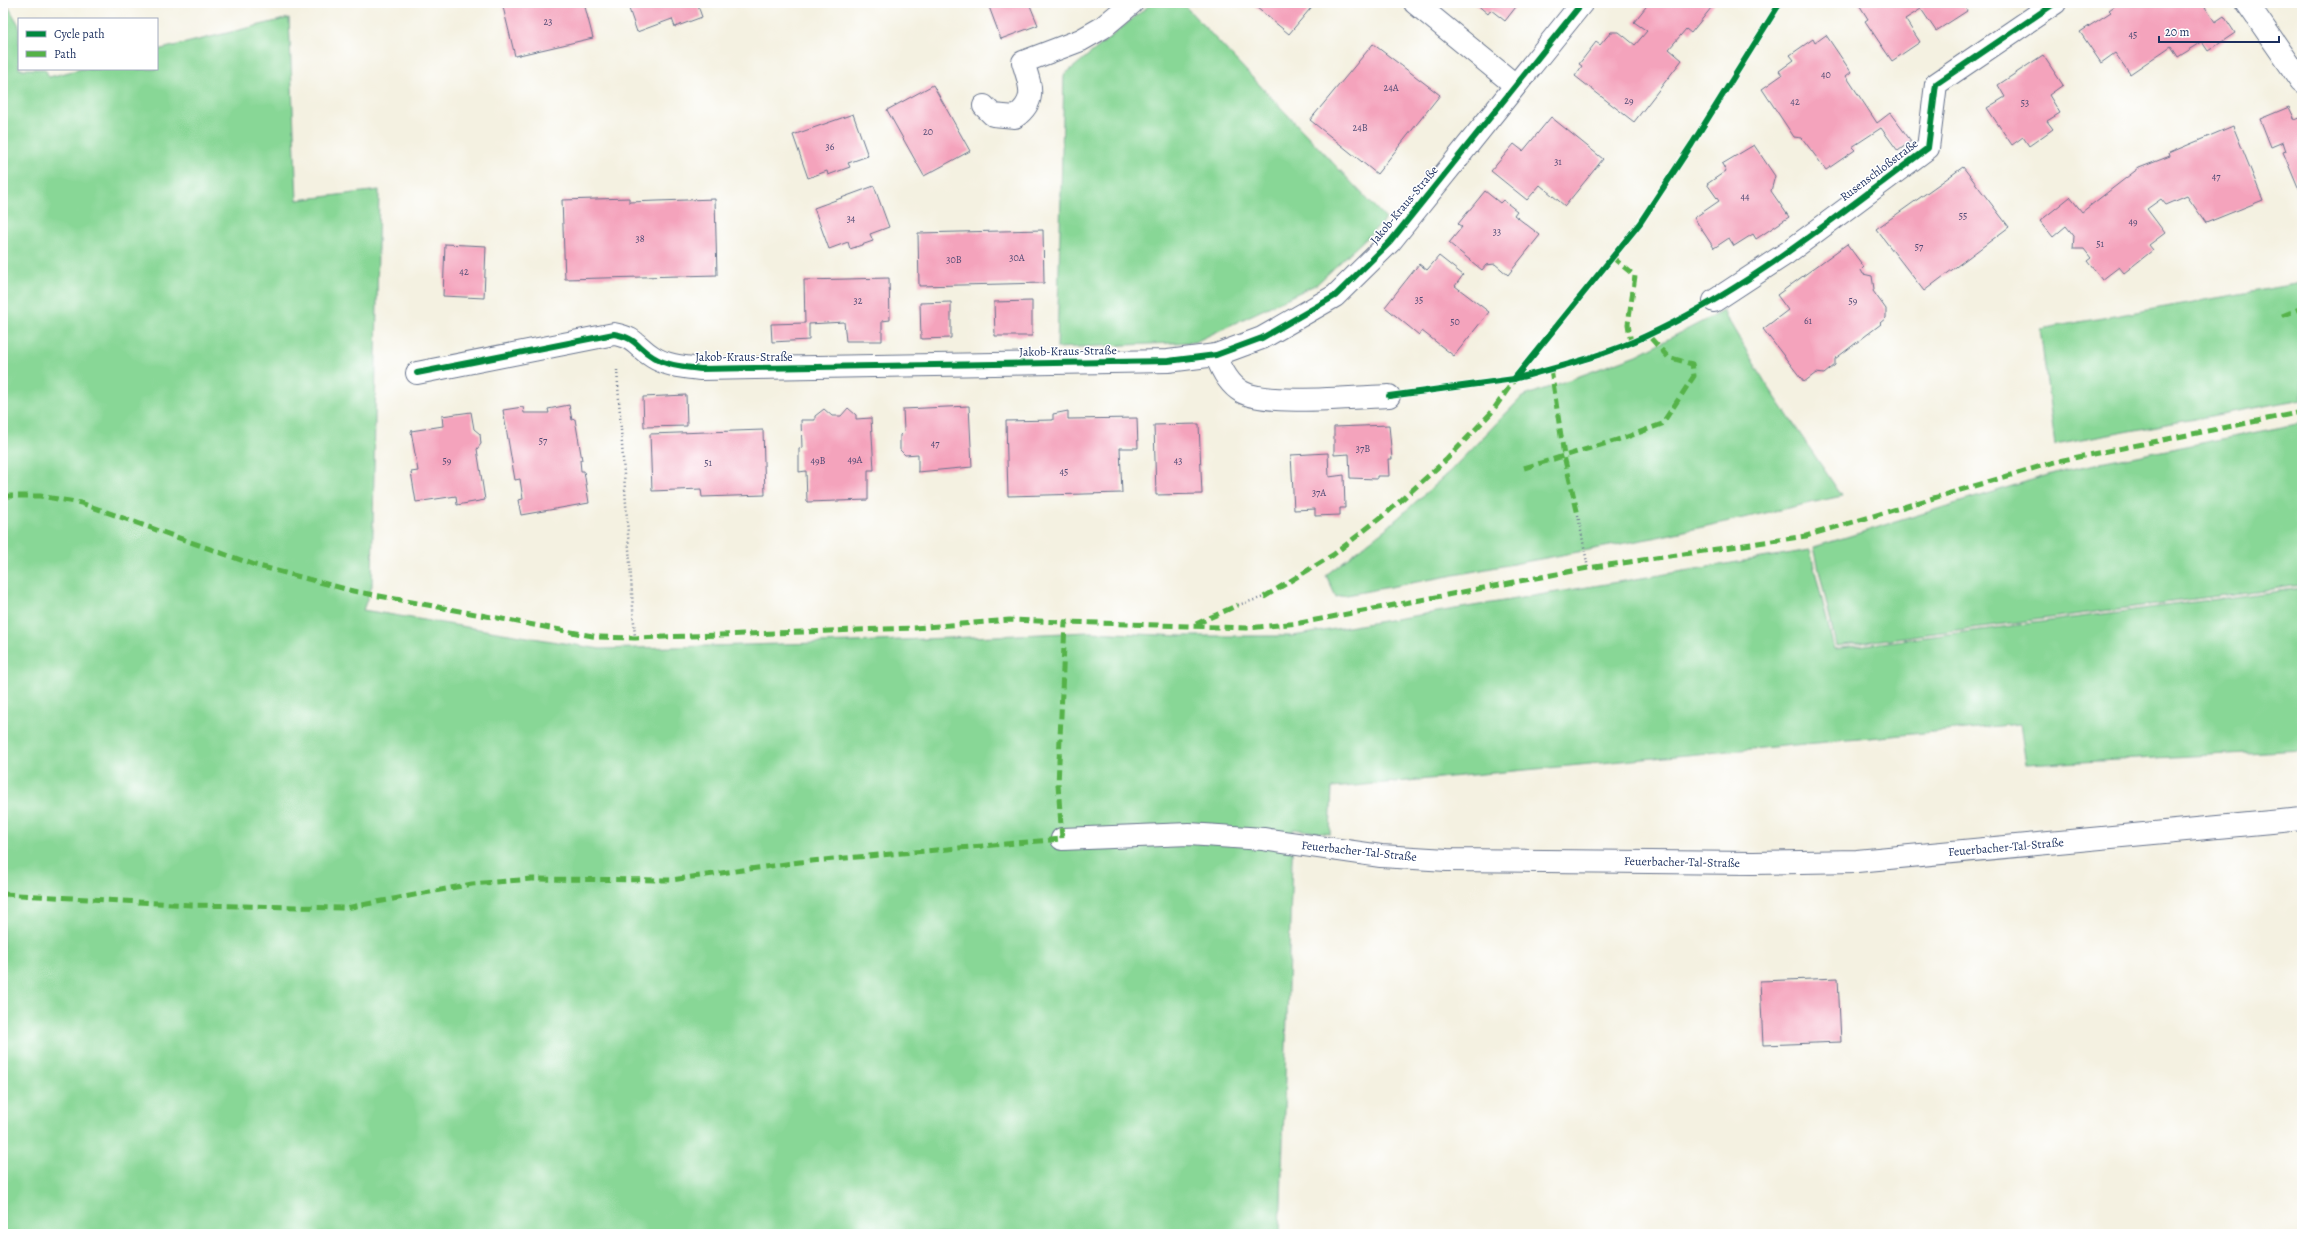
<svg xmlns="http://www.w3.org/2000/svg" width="2305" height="1237" font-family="Alegreya,serif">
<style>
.green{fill:#88d796;stroke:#52837a}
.building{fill:#f4a3bc}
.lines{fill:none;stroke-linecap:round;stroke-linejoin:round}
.lane-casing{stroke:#67738c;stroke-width:24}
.street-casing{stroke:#67738c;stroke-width:24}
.path{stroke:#67738c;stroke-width:2.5;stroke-dasharray:1 3;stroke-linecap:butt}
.lane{stroke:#fff;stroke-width:22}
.street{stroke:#fff;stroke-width:22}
.quiet{stroke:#55b248;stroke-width:5;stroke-dasharray:10 5;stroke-linecap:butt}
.cycleway-casing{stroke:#fff;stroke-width:8}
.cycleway{stroke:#00873e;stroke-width:6}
.labels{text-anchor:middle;stroke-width:3;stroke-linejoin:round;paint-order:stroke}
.number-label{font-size:10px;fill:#514c76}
.street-label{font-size:12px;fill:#1b2f5e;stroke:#fff}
</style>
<rect width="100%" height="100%" fill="#fff"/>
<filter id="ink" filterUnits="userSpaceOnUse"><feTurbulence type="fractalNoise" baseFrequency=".025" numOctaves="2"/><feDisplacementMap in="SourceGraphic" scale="8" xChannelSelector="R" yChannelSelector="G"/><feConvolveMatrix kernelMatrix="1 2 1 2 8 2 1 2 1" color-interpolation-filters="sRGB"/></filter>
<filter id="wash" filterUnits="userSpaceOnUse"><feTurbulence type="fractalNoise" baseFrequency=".012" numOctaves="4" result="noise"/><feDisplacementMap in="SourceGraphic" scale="16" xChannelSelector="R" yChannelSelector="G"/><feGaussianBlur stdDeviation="0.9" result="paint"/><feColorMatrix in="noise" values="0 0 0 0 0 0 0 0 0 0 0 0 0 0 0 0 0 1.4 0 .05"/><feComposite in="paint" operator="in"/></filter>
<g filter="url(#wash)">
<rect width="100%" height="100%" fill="#f4f1e1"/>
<g class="green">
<polygon points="3,3 6,3 19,25 19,69 45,69 49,77 81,69 157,69 157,50 289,18 297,200 379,190 372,586 363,610 600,649 853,642 1089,632 1183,636 1293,636 1810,550 1834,649 2302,588 2302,750 2026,765 2020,724 1332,788 1330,834 1293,829 1280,1234 3,1234"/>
<polygon points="1152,3 1182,3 1386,219 1317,284 1195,342 1057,348 1064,75"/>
<polygon points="2302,283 2302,399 2055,445 2040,329"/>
<polygon points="1723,311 1765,382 1842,496 1653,538 1336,597 1326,575 1389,526 1450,471 1522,397 1637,355"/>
<polygon points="2302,423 2302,585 1836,646 1814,547 2061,471"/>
</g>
<g id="blocks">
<g class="building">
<polygon points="502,3 584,3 593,38 515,56"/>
<polygon points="627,3 697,3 702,17 675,27 672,19 637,32"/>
<polygon points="735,3 748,3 736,7"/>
<polygon points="991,3 1029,3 1038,25 1001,39 988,4"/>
<polygon points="1251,3 1315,3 1289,34"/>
<polygon points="1475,3 1519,3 1505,21 1491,10 1488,14"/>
<polygon points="1649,3 1715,3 1691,33 1686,29 1669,49 1682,60 1634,122 1575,76 1582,66 1579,64 1596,42 1600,45 1611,32 1619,32 1635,45 1647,31 1634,22"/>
<polygon points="1858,3 1962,3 1967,11 1936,31 1921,9 1905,19 1920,42 1892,61 1865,21 1868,19"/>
<polygon points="2119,3 2210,3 2205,7 2215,22 2224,16 2235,33 2208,51 2202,42 2178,57 2171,46 2130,74 2115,53 2101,63 2080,32 2111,12 2109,10"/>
<polygon points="1826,35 1851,72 1846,76 1877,123 1890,113 1911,141 1898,151 1881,128 1852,147 1855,150 1826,170 1802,138 1794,137 1762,89 1782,75 1779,71 1794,60 1790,55 1813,39 1815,43"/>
<polygon points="1373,44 1440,95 1377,174 1310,120"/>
<polygon points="2043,55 2063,85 2049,95 2060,113 2047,121 2053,129 2029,146 2023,137 2012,145 1987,108 2005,97 1998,85"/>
<polygon points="933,85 970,151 924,176 887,110"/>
<polygon points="2289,107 2295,120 2302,117 2302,186 2298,188 2283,152 2286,151 2283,142 2271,147 2260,119"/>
<polygon points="853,114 868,156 848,163 850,167 828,175 827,171 808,178 793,135"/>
<polygon points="1551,117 1603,159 1565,206 1540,185 1527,200 1491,171 1514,144 1523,151"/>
<polygon points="2233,126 2263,200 2206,223 2187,196 2166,205 2161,199 2147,209 2165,233 2149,245 2153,250 2124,273 2119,267 2102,280 2087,261 2091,258 2084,249 2073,249 2074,236 2066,226 2053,237 2040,221 2070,197 2082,212 2139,168 2170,156 2169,153"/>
<polygon points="1754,145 1775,176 1771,191 1789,217 1756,239 1753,234 1734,246 1729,238 1714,248 1694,218 1719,201 1707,184 1726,171 1722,164"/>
<polygon points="1963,167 2009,227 1924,291 1876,229"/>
<polygon points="874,186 889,227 870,234 873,241 850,249 848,242 829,249 814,208"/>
<polygon points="1485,191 1500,203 1503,200 1517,211 1514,215 1540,235 1508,275 1495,264 1486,265 1482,270 1449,243 1462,227 1458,224"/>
<polygon points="629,198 629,202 715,199 717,275 565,279 562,200"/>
<polygon points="1043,230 1044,283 919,286 918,233"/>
<polygon points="445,244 486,246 484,298 443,296"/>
<polygon points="1847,244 1864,267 1861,270 1863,274 1872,276 1874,289 1873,291 1886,309 1886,318 1880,323 1881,324 1835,359 1835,365 1824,374 1816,373 1804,382 1763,329 1788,310 1777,295"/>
<polygon points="1439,256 1463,275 1455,286 1489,312 1454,356 1422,331 1419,335 1385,307 1419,264 1427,270"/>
<polygon points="889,278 890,320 882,321 882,341 846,341 844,322 809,324 809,340 772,342 771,324 805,323 804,280"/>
<polygon points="1032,301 1032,336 995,336 994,302"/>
<polygon points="951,302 951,338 921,339 920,303"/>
<polygon points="686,395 687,426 644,427 643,397"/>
<polygon points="569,405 572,420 575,419 582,460 580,460 581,471 584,471 589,503 521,515 518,500 523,499 520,479 515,480 503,410 523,407 524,413 549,413 548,409"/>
<polygon points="969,406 972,467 918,472 918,454 905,455 900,450 900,435 904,431 903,409"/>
<polygon points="848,408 856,415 856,419 871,418 874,470 868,470 868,500 807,502 806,471 799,472 799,449 802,448 801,420 815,420 815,416 824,409 832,416 841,416"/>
<polygon points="1068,411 1068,419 1137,418 1138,448 1120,448 1122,493 1008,496 1006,421 1053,420 1053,414"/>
<polygon points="471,412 474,429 480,434 481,444 477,449 485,500 457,505 456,496 416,502 411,472 418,471 411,431 443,426 442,416"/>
<polygon points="1199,424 1202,494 1156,495 1154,425"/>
<polygon points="1389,425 1392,459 1388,459 1389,476 1377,476 1377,479 1350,478 1349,454 1334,455 1334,427"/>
<polygon points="763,430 765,495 702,497 701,489 652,491 650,434"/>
<polygon points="1328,453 1329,477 1344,475 1345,508 1340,508 1340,515 1315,516 1315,509 1294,510 1291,455"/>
<polygon points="1838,978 1841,1042 1763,1045 1760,981"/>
</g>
</g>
</g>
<g filter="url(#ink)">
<use href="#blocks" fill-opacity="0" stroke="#67738c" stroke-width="1"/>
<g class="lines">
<defs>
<g id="lane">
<polyline points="2247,3 2301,81"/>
<path d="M 984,106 L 993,115 L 1015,117 C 1038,100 1030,85 1023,62 L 1081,40 L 1102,28 L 1132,3"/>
<polyline points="1062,839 1189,834 1263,839 1381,856 1447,860 1753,863 1857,861 2302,819"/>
</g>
<g id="street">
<polyline points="1415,3 1515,85"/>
<polyline points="1714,301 1787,253 1928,148 1936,84 2055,3"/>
<path d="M 1216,355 C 1221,369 1228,384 1242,392 C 1267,406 1357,397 1389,396"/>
<path d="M 417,373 L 614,334 C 637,338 636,347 653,357 C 667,366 685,367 701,369 L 1168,361 L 1216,355 L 1262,338 L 1335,296 L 1390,242 L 1582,3"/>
</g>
</defs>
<use href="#lane" class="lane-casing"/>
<use href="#street" class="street-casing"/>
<g class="path">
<polyline points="617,370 635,638"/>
<polyline points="1578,515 1588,568"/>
<polyline points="1238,605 1264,597"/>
</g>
<use href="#lane" class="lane"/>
<use href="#street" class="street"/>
<g class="quiet">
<polyline points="1612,257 1635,276 1628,324 1631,343"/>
<polyline points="2282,316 2302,308"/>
<polyline points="1551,369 1564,456 1578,515"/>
<polyline points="1524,468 1627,437 1662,424 1694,376 1692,364 1668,357 1648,335"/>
<polyline points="3,496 40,496 81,503 255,565 353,591 598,637 635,638 914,628 1010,620 1065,622"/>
<polyline points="1264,597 1333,555 1389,511 1447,459 1491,413 1515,379"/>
<polyline points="1196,624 1238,605"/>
<polyline points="3,894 191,905 346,908 472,884 532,879 671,880 800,862 1062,839 1058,785 1065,622 1247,628 1300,623 1588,568 1806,536 2058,461 2302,412"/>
</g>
<defs>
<g id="cycleway">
<path d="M 417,373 L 614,334 C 637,338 636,347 653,357 C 667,366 685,367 701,369 L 1168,361 L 1216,355 L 1262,338 L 1335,296 L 1390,242 L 1582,3"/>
<path d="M 1514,379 C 1558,367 1604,356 1646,336 C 1749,289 1837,215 1928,148 L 1936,84 L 2055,3"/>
<polyline points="1389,396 1514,379 1640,223 1692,144 1780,3"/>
</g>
</defs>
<use href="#cycleway" class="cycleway-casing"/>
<use href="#cycleway" class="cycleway"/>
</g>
</g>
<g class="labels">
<g class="number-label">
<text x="548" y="25">23</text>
<text x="2133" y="38">45</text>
<text x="1826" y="78">40</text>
<text x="1391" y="91">24A</text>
<text x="1629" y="104">29</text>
<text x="1795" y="105">42</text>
<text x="2025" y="106">53</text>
<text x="1360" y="131">24B</text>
<text x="928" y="135">20</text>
<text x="830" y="150">36</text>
<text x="1558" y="165">31</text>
<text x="2216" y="180">47</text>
<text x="1745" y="200">44</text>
<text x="1963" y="219">55</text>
<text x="851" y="222">34</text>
<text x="2133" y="225">49</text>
<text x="1497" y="235">33</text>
<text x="640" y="242">38</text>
<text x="2100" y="247">51</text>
<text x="1919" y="250">57</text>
<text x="1017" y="261">30A</text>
<text x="954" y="263">30B</text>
<text x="464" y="275">42</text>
<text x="1419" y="303">35</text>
<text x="858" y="304">32</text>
<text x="1853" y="304">59</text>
<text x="1808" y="324">61</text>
<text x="1455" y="325">50</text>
<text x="543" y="444">57</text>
<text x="935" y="447">47</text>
<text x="1363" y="452">37B</text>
<text x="855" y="463">49A</text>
<text x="447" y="464">59</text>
<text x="818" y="464">49B</text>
<text x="1178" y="464">43</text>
<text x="708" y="466">51</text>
<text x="1064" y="475">45</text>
<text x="1319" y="496">37A</text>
</g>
<g class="street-label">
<text transform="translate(1879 170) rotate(-37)" y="4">Rusenschloßstraße</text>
<text transform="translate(1404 205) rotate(-50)" y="4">Jakob-Kraus-Straße</text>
<text transform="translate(1068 351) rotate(-1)" y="4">Jakob-Kraus-Straße</text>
<text x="744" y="361">Jakob-Kraus-Straße</text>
<text transform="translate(2006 847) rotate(-5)" y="4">Feuerbacher-Tal-Straße</text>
<text transform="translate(1359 851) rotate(6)" y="4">Feuerbacher-Tal-Straße</text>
<text transform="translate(1682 862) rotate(1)" y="4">Feuerbacher-Tal-Straße</text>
</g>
</g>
<rect width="2305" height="1237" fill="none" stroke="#fff" stroke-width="16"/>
<rect x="18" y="18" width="140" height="52" fill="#ffffff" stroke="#a4acbf"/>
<rect x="26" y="31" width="20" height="6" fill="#00873e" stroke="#a4acbf"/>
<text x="54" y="38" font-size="12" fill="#1b2f5e">Cycle path</text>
<rect x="26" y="51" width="20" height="6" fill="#55b248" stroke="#a4acbf"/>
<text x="54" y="58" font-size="12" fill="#1b2f5e">Path</text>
<path d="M2159 36v6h120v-6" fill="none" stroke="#1b2f5e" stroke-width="2"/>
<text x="2165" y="36" font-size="12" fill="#1b2f5e" stroke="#ffffff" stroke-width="3" paint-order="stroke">20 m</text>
</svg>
